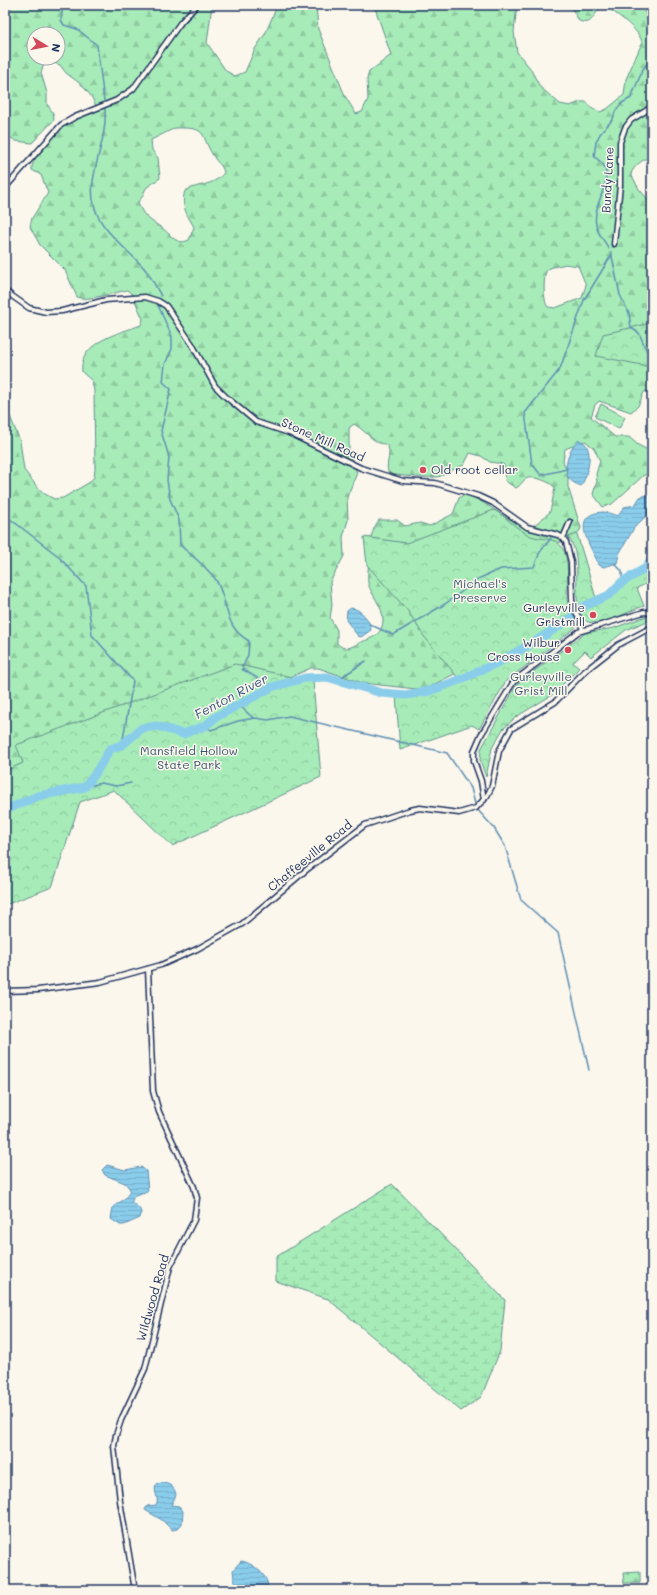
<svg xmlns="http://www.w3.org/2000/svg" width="657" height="1595" font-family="Mali,sans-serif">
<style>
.grass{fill:#a7ecb8;stroke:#618e8b}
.forest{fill:url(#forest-firs);stroke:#618e8b;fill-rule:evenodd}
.wetland{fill:url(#wetland-marsh);stroke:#618e8b}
.cemetery{fill:url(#cemetery-stones);stroke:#618e8b}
.park{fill:url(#park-crowns);stroke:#618e8b}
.water{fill:url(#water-rules);stroke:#5e8eb3}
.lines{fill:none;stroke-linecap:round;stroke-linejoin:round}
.stream{stroke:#5e8eb3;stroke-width:1.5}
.river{stroke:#8acdeb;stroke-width:9}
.street-casing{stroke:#1b2f5e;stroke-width:7}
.street{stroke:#fbf7ec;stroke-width:4}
.poi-dot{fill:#d1495b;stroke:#fbf7ec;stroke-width:1.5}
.labels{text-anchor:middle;stroke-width:3;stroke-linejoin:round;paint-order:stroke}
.street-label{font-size:12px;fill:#1b2f5e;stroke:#fbf7ec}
.poi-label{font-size:12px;fill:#1b2f5e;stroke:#fbf7ec;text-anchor:end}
.park-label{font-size:12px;fill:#375570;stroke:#fbf7ec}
.water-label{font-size:13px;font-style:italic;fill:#375681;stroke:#fbf7ec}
</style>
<defs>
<pattern id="forest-firs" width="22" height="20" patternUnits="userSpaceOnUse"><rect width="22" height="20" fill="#a7ecb8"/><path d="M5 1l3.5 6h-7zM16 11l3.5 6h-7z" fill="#8fcba1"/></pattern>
<pattern id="wetland-marsh" width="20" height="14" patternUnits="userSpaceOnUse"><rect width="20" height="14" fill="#a7ecb8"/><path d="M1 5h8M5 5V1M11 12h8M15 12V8" fill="none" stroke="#8fcba1"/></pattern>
<pattern id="cemetery-stones" width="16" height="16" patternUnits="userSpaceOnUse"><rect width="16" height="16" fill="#a7ecb8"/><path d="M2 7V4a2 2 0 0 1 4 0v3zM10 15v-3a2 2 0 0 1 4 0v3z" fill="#8fcba1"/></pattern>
<pattern id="park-crowns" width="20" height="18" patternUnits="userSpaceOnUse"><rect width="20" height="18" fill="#a7ecb8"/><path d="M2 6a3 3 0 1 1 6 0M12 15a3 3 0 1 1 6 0" fill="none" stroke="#8fcba1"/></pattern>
<pattern id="water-rules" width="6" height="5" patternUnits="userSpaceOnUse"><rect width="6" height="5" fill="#8acdeb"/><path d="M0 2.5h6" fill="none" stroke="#76b0cc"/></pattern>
</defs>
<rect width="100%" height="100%" fill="#fbf7ec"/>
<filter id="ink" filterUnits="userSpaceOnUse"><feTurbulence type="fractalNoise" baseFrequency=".025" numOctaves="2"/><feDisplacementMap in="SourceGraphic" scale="8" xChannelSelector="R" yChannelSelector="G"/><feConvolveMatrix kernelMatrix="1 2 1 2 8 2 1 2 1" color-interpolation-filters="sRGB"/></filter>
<g filter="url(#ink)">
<polygon class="grass" points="601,404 625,417 619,429 595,417"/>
<path class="forest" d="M 5,5 L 212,5 L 207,43 L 226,71 L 235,76 L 245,72 L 255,49 L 265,34 L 275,11 L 280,5 L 316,5 L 318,29 L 345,96 L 356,114 L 362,112 L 368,99 L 367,79 L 369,72 L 391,55 L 374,5 L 517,5 L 514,32 L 517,52 L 530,68 L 540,87 L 560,104 L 570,106 L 580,102 L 587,102 L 591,108 L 600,112 L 607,109 L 624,95 L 626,79 L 642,43 C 641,31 616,13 606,7 L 600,8 C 592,17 592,26 579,21 L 570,5 L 641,5 L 645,13 L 652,19 L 652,161 L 647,158 C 641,161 633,167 631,174 L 639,189 L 652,204 L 652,394 L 647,391 L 644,392 L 638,406 L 631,412 L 599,401 L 595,405 L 591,417 L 615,437 L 629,437 L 638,445 L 648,450 L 652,447 L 652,477 L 650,474 L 644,475 L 612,504 L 603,507 L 593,494 L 597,481 L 596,474 L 600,461 L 594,448 L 585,441 L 565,449 L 563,461 L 568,474 L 568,487 L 581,528 C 577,539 563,540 554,545 L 474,664 L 429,687 L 416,689 L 363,683 L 318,668 L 311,668 L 5,803 L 5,404 L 20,441 L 24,470 L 38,488 L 45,494 L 54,499 L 63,498 L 90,482 L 94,477 L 95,470 L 94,391 L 92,381 L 82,372 C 78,342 120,333 141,325 L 143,319 L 132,294 L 127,290 C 117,292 86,302 77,297 L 65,270 L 40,245 L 30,227 L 32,218 L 48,193 L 41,175 L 32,170 C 29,159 63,124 73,120 C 80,117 86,115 94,113 L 97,108 L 91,96 L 82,85 L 66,73 L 60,65 L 54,63 L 44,64 L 41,73 L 47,93 L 47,104 L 53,113 L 54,120 L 32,143 L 16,141 L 5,134 ZM 34,34 L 58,34 L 58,58 L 34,58 ZM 175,128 C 210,127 199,134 214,157 C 217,163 223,165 224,173 C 212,187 199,183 185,191 C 180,206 188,216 194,227 L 189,240 C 176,246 172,235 163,229 C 151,220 143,218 138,202 L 142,197 L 146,188 L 160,178 L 158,158 L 152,150 L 151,140 ZM 565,264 L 578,266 L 586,285 L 582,298 L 555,308 L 548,307 C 543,303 543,275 547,270 C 552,266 560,266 565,264 ZM 354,424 C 363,429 369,437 377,442 C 380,444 386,443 388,447 C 392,455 383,468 390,474 C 400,476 432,479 441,476 C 449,472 455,468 464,465 L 470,453 L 481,456 L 490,462 L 503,464 L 506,470 L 505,481 L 516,488 C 521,486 522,480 528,478 C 534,476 552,482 555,488 L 550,512 L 531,528 L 509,519 L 484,503 L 465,494 L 459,498 L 453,514 L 430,526 L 420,523 L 405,526 L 397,520 L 379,520 C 375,525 373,531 371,537 C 370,541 367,579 368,583 C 371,595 383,606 383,619 C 383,636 371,638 359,643 C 351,647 345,652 337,643 L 337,630 L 330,618 L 332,605 L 330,582 L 344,556 L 343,537 L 348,520 L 347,497 L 357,473 L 349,452 L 349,428 Z"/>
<polygon class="wetland" points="392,1184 505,1300 500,1351 481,1397 461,1411 328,1299 276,1281 276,1257"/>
<polygon class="cemetery" points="640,1572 640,1583 624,1583 623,1573"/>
<g class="park">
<polygon points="652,323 652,367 596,356 603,334"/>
<path d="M 494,510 C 507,517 517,530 531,536 C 539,539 548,538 555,541 C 573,550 566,582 567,599 C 568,609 577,618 575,628 L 506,681 L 479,729 L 472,725 L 400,750 L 396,695 L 426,692 L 459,679 L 423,635 L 408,611 L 367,565 L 364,537 L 406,543 Z"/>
<path d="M 577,534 L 596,598 C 628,589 631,578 652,556 L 652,581 L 637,588 L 644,606 C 630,610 598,630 584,620 C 568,595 586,560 568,537 Z"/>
<polygon points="652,614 652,619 626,630 591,657 585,651 573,663 579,668 552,695 516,717 503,729 492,748 486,777 480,760 481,749 517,684 585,633 614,628"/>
<polygon points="235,664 313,682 321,777 172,846 114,790 80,802 52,887 5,905 5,771 23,763 16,745"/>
</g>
<g class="water">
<path d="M 579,440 C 596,445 588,475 581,486 C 576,484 571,482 568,477 C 563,466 570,446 579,440 Z"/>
<path d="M 648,495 L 652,498 L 648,514 L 634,528 L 619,554 L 617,563 L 604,567 L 599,565 C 591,547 568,514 603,512 C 609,512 613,515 618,516 L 624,507 L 635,505 L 640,497 Z"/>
<path d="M 351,608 C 361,609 370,620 371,630 L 361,637 L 358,636 L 346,620 L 347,611 Z"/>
<path d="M 107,1165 L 125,1170 L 141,1167 L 146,1171 L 148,1191 L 135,1195 L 132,1200 L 132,1203 C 138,1207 143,1209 140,1218 L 124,1225 L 120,1225 L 111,1219 L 113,1207 C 119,1202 128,1199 130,1189 L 125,1183 L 105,1175 L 102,1170 Z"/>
<path d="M 161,1483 C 169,1483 175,1487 176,1495 L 171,1505 L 179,1506 L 183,1511 L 182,1524 L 177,1529 L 172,1530 L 162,1520 L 145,1510 L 147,1506 L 156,1505 C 160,1498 153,1493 156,1485 Z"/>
<path d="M 241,1561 C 252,1562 272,1578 267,1590 L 239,1589 L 234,1579 L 233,1570 Z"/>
</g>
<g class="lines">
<g class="stream">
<polyline points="63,5 61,20 64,25 77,29 97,45 104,101"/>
<path d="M 105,109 C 107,135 96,157 93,182 C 87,223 120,241 144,268 C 151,276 156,287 161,296"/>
<path d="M 609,249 C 605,241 598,235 596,225 C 592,207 611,183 605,168 C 603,163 598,160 594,156 L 596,142 L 600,134 L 613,119 L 615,112 L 622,103 L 631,98 L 643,69 L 652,58"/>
<polyline points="611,252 620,295 629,313 631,328 639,333 652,363"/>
<path d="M 158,305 L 172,337 L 172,349 L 165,364 L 163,382 L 171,389 L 161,431 L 169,457 L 167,480 L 170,499 L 179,520 L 180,545 C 192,556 207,567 216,580 C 229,602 223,627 249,641 L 248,655 L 242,669 L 272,687"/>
<polyline points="567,469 541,475 532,464 525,413 560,369 584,300 612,254"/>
<polyline points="5,515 57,555 86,586 92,635 133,681 122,745"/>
<polyline points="615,564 622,571 622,582"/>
<polyline points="369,624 393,635 445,604 480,578 501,569 534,567 540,552 551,538"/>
<polyline points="337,680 366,661"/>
<polyline points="239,705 253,718"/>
<polyline points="205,726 211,730 238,721 255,718 268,720 289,716 447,753 471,788 476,808 494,828 505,846 521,900 558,933 589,1070"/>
<polyline points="85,787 101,783 116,786 131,783"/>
</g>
<polyline class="river" points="5,810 38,796 85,787 95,774 110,749 122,745 142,728 157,726 183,734 205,726 216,717 272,687 305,678 327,677 382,693 406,695 429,691 459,680 499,662 536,641 571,618 578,609 609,595 622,582 646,568 652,559"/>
<defs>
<g id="street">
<polyline points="5,188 61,125 75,117 117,100 133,89 181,22 197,5"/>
<polyline points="614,244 620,185 620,142 625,128 631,120 652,107"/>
<polyline points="5,291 29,308 46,312 62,311 106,300 145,297 158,301 166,306 192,344 215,386 226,397 256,422 289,433 361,468 403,481 435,483 478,496 493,503 527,527 558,535 563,538 566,542 571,562 572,601 583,630"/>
<polyline points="563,538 570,522"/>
<polyline points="484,800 481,781 474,761 474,751 481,735 514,681 578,632 644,612 652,613"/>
<polyline points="5,991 38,990 100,982 161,965 197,949 242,924 305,871 365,825 410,810 420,808 459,813 476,808 487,796 492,786 499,751 511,729 555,702 585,671 618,645 652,627"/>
<polyline points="135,1590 120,1501 114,1446 116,1435 121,1420 145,1369 170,1267 194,1220 197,1198 194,1187 159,1112 153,1091 148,969"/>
</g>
</defs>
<use href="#street" class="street-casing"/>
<use href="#street" class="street"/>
</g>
</g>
<g class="poi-dot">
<circle cx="423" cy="470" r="4"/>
<circle cx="593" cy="615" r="4"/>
<circle cx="568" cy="650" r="4"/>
</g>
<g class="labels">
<g class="street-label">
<text transform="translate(608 180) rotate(-87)" y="4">Bundy Lane</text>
<text transform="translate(323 440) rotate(24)" y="4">Stone Mill Road</text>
<text transform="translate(310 856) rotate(-39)" y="4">Chaffeeville Road</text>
<text transform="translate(153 1298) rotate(-74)" y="4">Wildwood Road</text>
</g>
<g class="poi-label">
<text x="431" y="474" text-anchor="start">Old root cellar</text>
<text x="585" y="612">Gurleyville<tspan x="585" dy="14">Gristmill</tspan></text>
<text x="560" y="647">Wilbur<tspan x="560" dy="14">Cross House</tspan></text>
</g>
<g class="park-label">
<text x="480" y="588">Michael's<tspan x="480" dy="14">Preserve</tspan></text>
<text x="541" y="681">Gurleyville<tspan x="541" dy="14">Grist Mill</tspan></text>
<text x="189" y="755">Mansfield Hollow<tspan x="189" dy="14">State Park</tspan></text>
</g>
<g class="water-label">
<text transform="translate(231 696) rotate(-28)" y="5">Fenton River</text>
</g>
</g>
<rect width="657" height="1595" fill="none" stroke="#fbf7ec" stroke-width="20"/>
<rect x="10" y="10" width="637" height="1575" fill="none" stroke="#1b2f5e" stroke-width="1.5" filter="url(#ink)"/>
<g transform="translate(46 46) rotate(100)"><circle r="19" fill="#fbf7ec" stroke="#a1a7b3"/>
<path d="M0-3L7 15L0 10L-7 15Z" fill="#d1495b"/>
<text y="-6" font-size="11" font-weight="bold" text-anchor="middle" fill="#1b2f5e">N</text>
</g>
</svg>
